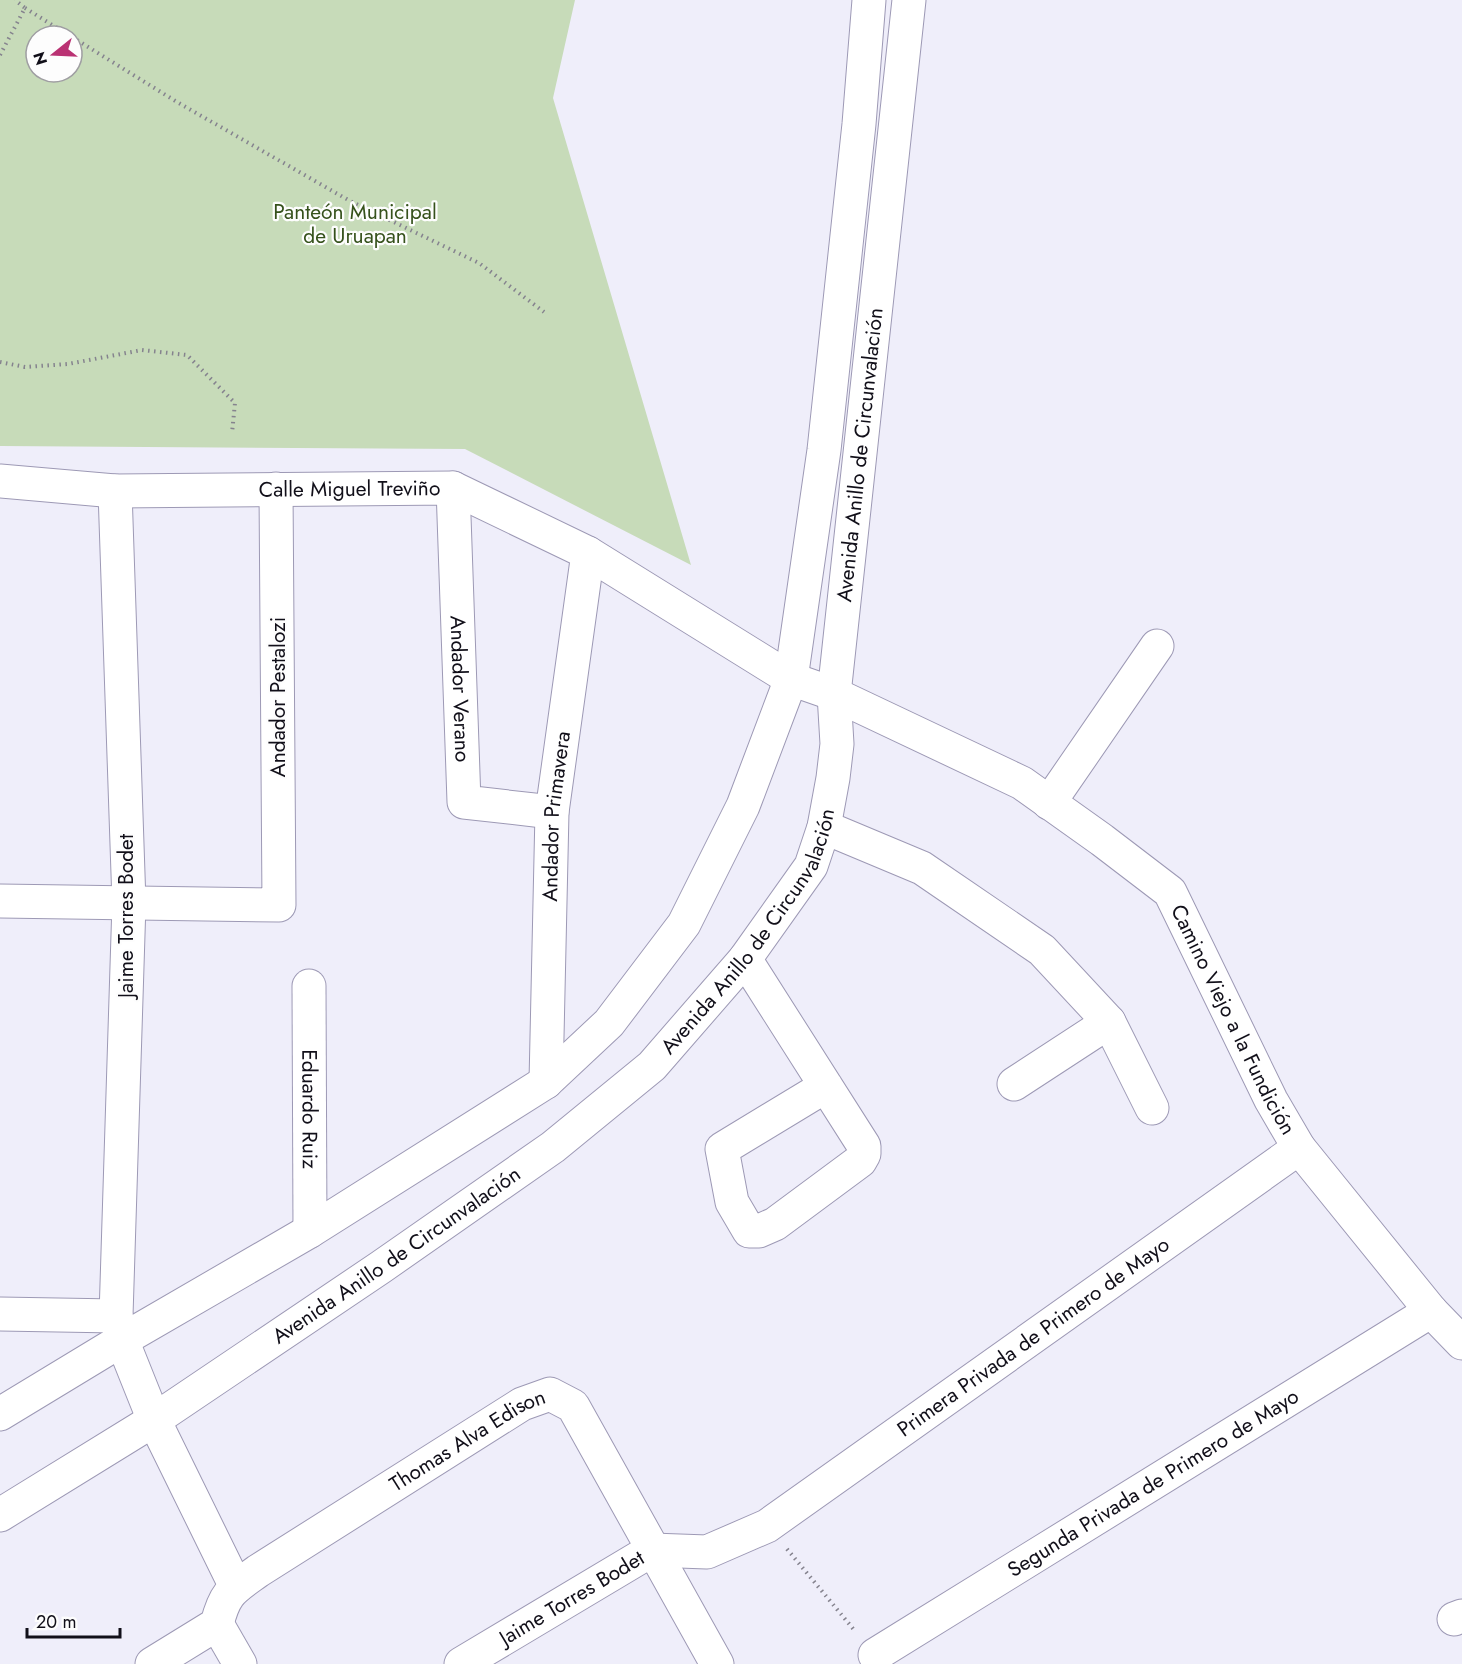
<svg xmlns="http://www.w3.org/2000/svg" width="1462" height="1664" font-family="Jost,sans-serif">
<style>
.green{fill:#c7dbb9;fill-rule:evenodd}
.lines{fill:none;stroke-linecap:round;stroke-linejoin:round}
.street-casing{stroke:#9d99b5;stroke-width:35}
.secondary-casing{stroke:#9d99b5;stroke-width:35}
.path{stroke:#85838e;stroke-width:4;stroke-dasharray:1.5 4.5;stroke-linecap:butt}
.street{stroke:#fff;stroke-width:33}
.secondary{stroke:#fff;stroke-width:33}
.labels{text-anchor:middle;stroke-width:4.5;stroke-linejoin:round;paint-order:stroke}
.park-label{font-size:21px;fill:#35511b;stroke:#fdfdfd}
.street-label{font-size:21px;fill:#110f19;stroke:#fdfdfd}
</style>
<rect width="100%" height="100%" fill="#efeefa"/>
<path class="green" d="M 0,0 L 575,0 L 553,98 L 691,565 L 465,449 L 0,446 ZM 36,36 L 72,36 L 72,72 L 36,72 Z"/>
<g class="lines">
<defs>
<g id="street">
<path id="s1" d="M 0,481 L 115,491 L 453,488 L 588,553 L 791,679 L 834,694 L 1022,783 L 1102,840 L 1170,892 L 1271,1100 L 1299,1148 L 1431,1311 L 1462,1343"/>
<path id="s2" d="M 453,488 L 464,802 L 552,812"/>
<polyline points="115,491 129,903 116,1316 122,1340 154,1420 236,1587"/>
<polyline points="1049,803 1157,646"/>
<polyline points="824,827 922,868 1042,950 1109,1022 1152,1108"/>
<polyline points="0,901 279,905 276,489"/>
<polyline points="745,959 864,1146 864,1154 860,1161 775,1224 759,1231 749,1231 732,1202 722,1149 826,1086"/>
<path id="s3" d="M 309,986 L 310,1231"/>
<path id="s4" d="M 546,1082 L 552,812 L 588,553"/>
<polyline points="1014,1084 1109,1022"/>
<polyline points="0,1314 116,1316"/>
<path id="s5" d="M 652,1550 L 707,1552 L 767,1526 L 1299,1148"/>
<polyline points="1454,1619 1462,1616"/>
<polyline points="217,1624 240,1664"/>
<path id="s6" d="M 875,1655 L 1431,1311"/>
<path id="s7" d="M 152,1664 L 217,1624 C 225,1592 232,1590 258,1571 L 522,1404 L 550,1394 L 573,1406 L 717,1664"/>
<path id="s8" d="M 461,1664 L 652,1550"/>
</g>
<g id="secondary">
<polyline points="0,1414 122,1340 310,1231 546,1082 609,1023 684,924 743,806 791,679 824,450 859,124 869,0"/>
<path id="s9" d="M 0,1515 L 154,1420 L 381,1267 L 553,1147 L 652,1066 L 745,959 L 811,866 L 824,827 L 833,778 L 837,744 L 834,694 L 909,0"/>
</g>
</defs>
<use href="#street" class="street-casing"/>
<use href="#secondary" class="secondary-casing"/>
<g class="path">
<polyline points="25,8 70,36"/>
<polyline points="72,37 177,102 350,201 479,263 544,312"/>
<polyline points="0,55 25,8 15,0"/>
<polyline points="0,362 25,367 68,364 142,350 187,355 235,403 232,433"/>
<polyline points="787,1549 855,1631"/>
</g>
<use href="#street" class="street"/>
<use href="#secondary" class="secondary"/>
</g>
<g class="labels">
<g class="park-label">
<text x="355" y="219">Panteón Municipal<tspan x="355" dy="24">de Uruapan</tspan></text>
</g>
<g class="street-label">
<text dy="7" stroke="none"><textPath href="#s9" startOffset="1464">Avenida Anillo de Circunvalación</textPath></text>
<text dy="7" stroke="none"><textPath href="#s1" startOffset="350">Calle Miguel Treviño</textPath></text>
<text dy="7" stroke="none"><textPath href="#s2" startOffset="201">Andador Verano</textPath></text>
<text transform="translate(278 697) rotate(-90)" y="7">Andador Pestalozi</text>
<text dy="7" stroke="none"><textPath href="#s4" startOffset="266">Andador Primavera</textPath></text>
<text transform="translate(126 916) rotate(-90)" y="7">Jaime Torres Bodet</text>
<text dy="7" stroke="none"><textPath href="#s9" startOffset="960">Avenida Anillo de Circunvalación</textPath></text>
<text dy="7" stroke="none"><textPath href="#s1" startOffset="1422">Camino Viejo a la Fundición</textPath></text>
<text dy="7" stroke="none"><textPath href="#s3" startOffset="123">Eduardo Ruiz</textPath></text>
<text dy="7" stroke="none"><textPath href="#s9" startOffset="474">Avenida Anillo de Circunvalación</textPath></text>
<text dy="7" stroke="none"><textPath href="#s5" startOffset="447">Primera Privada de Primero de Mayo</textPath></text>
<text dy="7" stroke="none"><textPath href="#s7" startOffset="393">Thomas Alva Edison</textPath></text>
<text dy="7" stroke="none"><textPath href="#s6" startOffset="327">Segunda Privada de Primero de Mayo</textPath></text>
<text dy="7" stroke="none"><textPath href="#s8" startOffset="129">Jaime Torres Bodet</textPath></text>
</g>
</g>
<g transform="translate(54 54) rotate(252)"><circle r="28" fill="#fdfdfd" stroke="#9f9ea2" stroke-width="1.5"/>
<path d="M0-4.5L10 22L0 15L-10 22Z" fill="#ba3273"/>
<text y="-9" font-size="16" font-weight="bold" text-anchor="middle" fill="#110f19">N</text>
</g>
<path d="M27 1628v9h93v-9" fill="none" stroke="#110f19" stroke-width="3"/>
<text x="36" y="1628" font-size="18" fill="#110f19" stroke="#fdfdfd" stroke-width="4.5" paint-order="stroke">20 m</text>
</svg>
